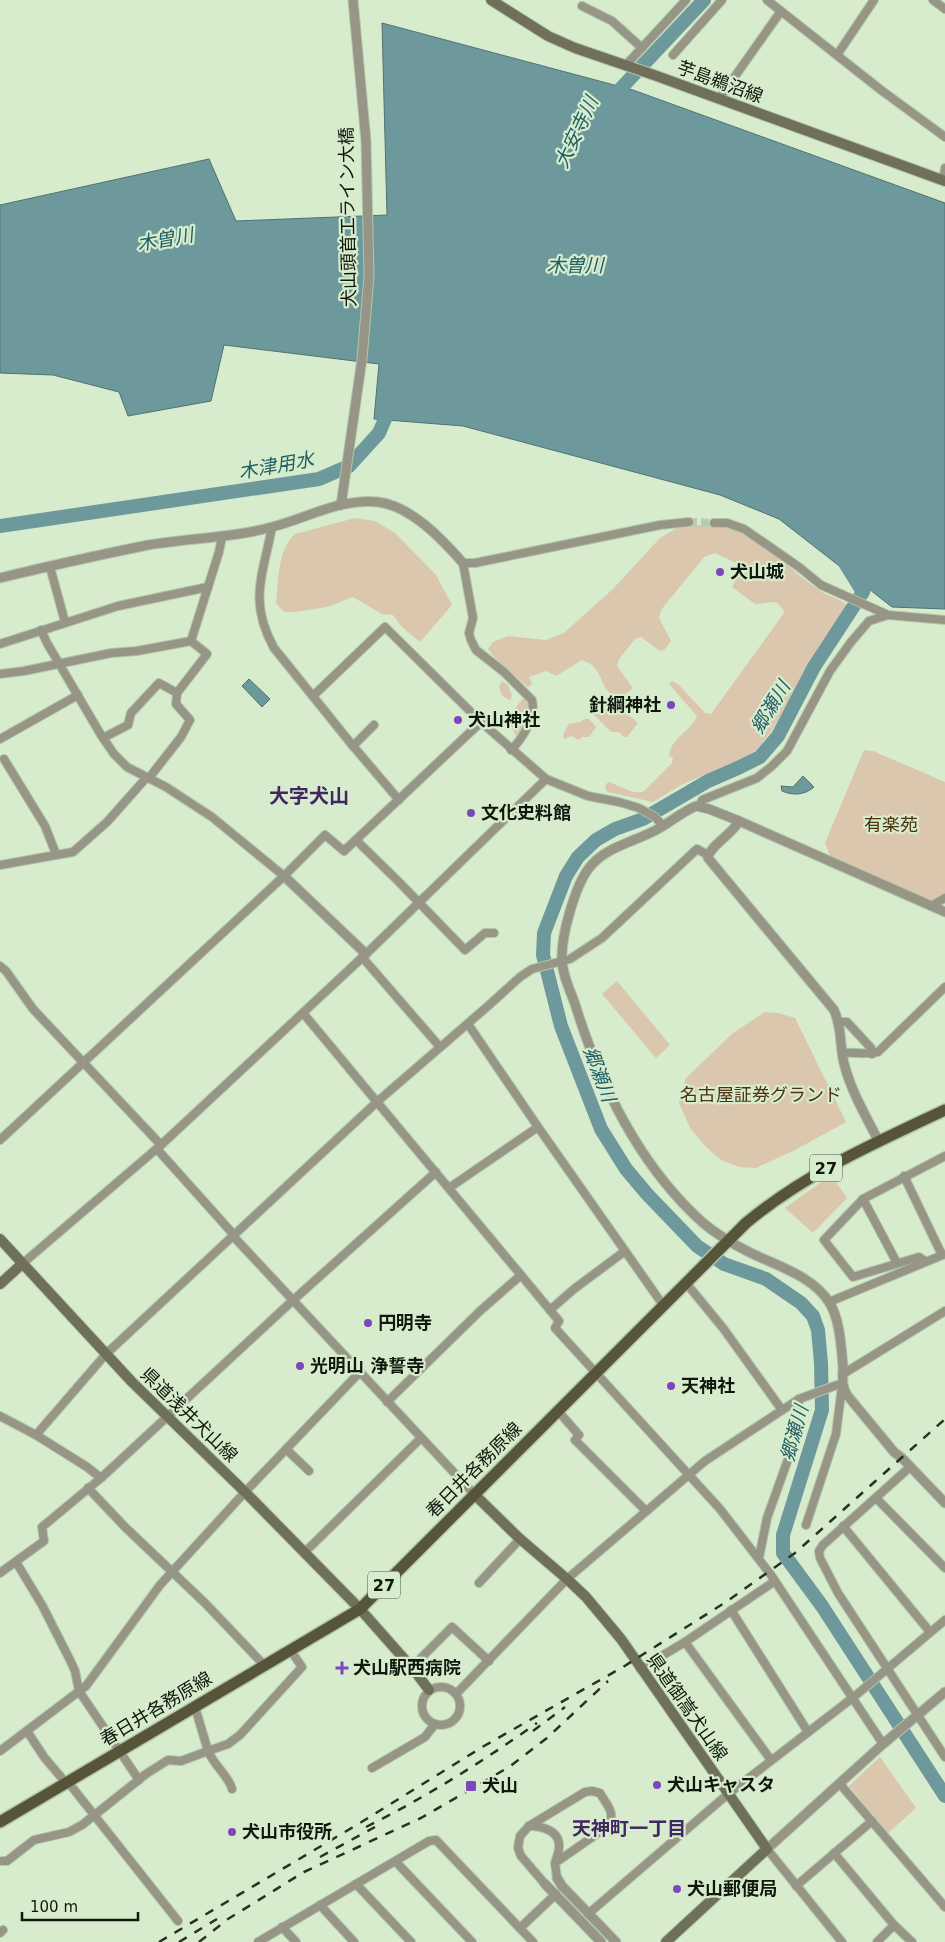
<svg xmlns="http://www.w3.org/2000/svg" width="945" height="1942" font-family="'DejaVu Sans','Noto Sans JP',sans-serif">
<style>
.green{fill:#dbc6ae}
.water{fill:#6d999d;stroke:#517272}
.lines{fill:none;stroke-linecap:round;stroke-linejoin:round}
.river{stroke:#6d999d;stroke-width:14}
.minor-tunnel{stroke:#b8ccb0;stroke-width:8;stroke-dasharray:8 4;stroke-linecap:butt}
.minor-casing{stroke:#b2c6aa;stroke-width:10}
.tertiary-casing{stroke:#b2c6aa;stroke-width:11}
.secondary-casing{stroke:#b2c6aa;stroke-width:12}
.primary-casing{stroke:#b2c6aa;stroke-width:14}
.minor{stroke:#969586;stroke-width:8}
.tertiary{stroke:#969586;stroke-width:9}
.secondary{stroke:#706f59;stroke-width:10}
.primary{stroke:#565439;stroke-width:11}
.rail{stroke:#283224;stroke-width:2.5;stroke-dasharray:9 9;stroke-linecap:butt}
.poi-dot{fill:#7e46bd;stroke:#d6eccd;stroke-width:2}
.labels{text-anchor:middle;stroke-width:4.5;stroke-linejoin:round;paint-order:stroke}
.shield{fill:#d6eccd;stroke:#4b5847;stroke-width:1}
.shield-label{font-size:16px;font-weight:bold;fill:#10180d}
.street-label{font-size:18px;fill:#10180d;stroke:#d6eccd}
.poi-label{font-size:18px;font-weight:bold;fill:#10180d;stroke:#d6eccd;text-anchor:start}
.park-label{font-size:18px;fill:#4d320f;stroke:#d6eccd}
.water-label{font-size:19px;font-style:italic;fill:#215e64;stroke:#d6eccd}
.neighbourhood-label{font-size:19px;font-weight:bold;fill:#412761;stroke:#d6eccd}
.quarter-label{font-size:20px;font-weight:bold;fill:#412761;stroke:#d6eccd}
</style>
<rect width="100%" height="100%" fill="#d6eccd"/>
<g class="green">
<path d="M 355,518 L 375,521 L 395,533 L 436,575 L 452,605 L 420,642 L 402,627 L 393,615 L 382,614 L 353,597 C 345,599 338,604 331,606 C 321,608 293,613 284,612 L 276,603 C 279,579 277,551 295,534 Z"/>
<path d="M 709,524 C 758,529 784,567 822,592 C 830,597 842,599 849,607 L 816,653 L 771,732 L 756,750 L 745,757 L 681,785 L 653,802 L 608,792 L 605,789 L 606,784 L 609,782 L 633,792 L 643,792 L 672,763 L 673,759 L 669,755 C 672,737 690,732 697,716 L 669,684 L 672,681 L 678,684 L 705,713 L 711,714 L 784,613 L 783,609 L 776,602 L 755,604 L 732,587 L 740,571 L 738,564 L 715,553 L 704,557 L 661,610 L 659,618 L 671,641 L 664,650 L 660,651 L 641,637 L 636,638 L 619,659 L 617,666 L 632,687 L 631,690 L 620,698 C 597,693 607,668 582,660 L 556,676 L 546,671 L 529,677 L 532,684 L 528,687 L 496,659 L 488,649 L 493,642 L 508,636 L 546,640 L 564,633 L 613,589 L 660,538 L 677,528 Z"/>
<polygon points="502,681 508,685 512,696 510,700 502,696 499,687"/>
<path d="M 596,696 L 602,696 C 611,707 610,702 619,707 C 620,708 637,722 638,723 L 627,737 L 624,737 L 619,732 L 611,732 L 588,709 L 589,703 Z"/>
<path d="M 524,698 L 529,704 L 522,730 L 516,736 C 507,723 513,708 524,698 Z"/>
<polygon points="585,719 589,719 596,727 589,737 582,737 579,740 572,736 564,739 563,734 569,724 580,722"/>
<polygon points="864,750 873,751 945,782 945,893 929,902 831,858 825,843"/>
<polygon points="617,981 670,1045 656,1058 602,994"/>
<polygon points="765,1012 778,1013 795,1018 846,1122 793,1151 756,1168 739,1167 721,1160 706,1147 690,1128 679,1103 686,1078 733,1033"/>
<polygon points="831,1175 847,1198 813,1233 785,1208"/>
<polygon points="880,1757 916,1808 888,1833 849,1786"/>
</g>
<g class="water">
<polygon points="382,23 633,90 945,203 945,609 892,607 779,519 720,495 463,426 374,419 379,364 224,345 211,401 128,416 119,392 53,375 0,373 0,205 209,159 236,221 387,215"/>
<polygon points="249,679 270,699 262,707 242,686"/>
<path d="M 803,776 L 814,787 C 805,795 793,796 782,791 L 781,786 L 793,787 Z"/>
</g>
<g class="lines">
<g class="river">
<polyline points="610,100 704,0"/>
<polyline points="0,526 319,479 349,466 379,433 392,403"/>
<polyline points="845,563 863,592 814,667 778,736 760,757 740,767 708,781 643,819 615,829 596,840 578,857 566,876 544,933 543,955 561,1026 601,1129 626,1169 647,1194 697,1246 724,1264 766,1279 801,1303 813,1316 818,1330 821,1363 822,1410 783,1535 783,1553 822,1606 945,1796"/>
</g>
<polyline class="minor-tunnel" points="689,522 714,523"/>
<defs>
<g id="minor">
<polyline points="767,0 881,90 945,137"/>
<polyline points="933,0 945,9"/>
<polyline points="582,6 612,21 642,48"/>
<polyline points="673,55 722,0"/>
<polyline points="837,55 874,0"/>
<polyline points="626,65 686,0"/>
<polyline points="719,99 781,11"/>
<polyline points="943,181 945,168"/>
<polyline points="714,523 727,523 744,529 799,567 821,585 888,615 945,620"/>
<path d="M 272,527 C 263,575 248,601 274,648 L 353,746 L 399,800"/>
<polyline points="50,567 65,622"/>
<polyline points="41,630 47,643 101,735 114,754 127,767 166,787 212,817 284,876"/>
<polyline points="0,644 118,606 208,587"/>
<polyline points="0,674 24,671 111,653 137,651 191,641 219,552 222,537"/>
<polyline points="313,696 385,627 481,722 546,779 588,796 619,802 639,808 655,817 663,826"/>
<polyline points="103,738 128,725 131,713 159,683 177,693"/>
<polyline points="0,739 78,695"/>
<polyline points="353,746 374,725"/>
<path d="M 511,750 C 523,738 536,717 532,700 L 504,672 L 476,650 L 471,640 L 469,633 L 473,618 L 463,563 L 475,563 L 660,525 L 689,522"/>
<polyline points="4,759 45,826 56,854"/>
<polyline points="149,778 181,737 190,720 176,704 177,693 207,654 191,641"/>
<polyline points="700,806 702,800 757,778 772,766 787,751 830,671 851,642 869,621 888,615"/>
<polyline points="356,840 399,882 465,950 485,933 494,933"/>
<polyline points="0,865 73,852 107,822 147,777"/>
<polyline points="931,906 945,898"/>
<polyline points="362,957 440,1047"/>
<polyline points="0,966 6,971 33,1009 161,1145"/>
<polyline points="303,1013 550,1310 559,1321 555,1328 720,1509 771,1575 883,1744"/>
<polyline points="839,1022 847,1022 871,1048 872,1054"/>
<polyline points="468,1024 538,1127 663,1305"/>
<path d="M 842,1053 C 855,1052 866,1055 878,1052 L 945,987"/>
<polyline points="0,1140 284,876 325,835 344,851 481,722"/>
<polyline points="157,1149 234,1235"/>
<polyline points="904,1176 942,1255"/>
<polyline points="449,1188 538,1127"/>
<polyline points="863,1199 897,1263"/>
<polyline points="233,1236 474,1494"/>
<polyline points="925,1261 919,1257 853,1277 824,1240 863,1199 945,1156"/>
<polyline points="22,1264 161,1145 366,954 546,779"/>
<polyline points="686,1283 723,1328 782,1410"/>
<polyline points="829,1302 945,1254"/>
<polyline points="550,1310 574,1289 625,1251"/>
<polyline points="843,1374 945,1311"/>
<polyline points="387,1402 480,1311 521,1275"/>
<polyline points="558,1411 579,1435 575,1440 646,1511"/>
<polyline points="0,1416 36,1435 87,1467 101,1478"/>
<polyline points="36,1435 106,1354 378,1101 488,1006 520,977 532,969 570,959 602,938 697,849 708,855"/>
<polyline points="286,1449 309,1471"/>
<polyline points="910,1467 823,1545 819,1551 820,1558 838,1593 945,1757"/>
<polyline points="88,1488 125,1527 205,1603 264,1665"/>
<polyline points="876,1498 945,1568"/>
<polyline points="843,1526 930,1632"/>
<polyline points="305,1552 421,1438"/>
<polyline points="759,1558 767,1518 796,1437 799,1399"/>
<polyline points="16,1562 42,1605 70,1660 75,1671 79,1691 139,1780"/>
<polyline points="0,1573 44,1541 42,1527 101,1478 290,1303 436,1172"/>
<polyline points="479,1583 520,1539"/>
<polyline points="731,1610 808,1732"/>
<polyline points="685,1642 771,1760"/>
<polyline points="412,1667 452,1627 489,1661"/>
<polyline points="640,1669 685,1642 775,1581"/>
<circle cx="441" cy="1706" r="19"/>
<polyline points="456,1694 567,1579 705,1461 799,1399 837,1385 842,1386 836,1434 806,1525"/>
<polyline points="195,1707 208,1751 228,1744 240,1735 302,1667 291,1651"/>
<polyline points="27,1731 44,1757 66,1783"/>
<polyline points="0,1751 86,1686 160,1585 245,1492 359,1373"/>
<polyline points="372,1768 425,1737 435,1724"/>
<polyline points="68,1782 178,1921"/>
<polyline points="840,1784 945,1907"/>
<path d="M 529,1826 C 541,1826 560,1830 559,1847 C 559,1852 556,1859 555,1863"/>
<polyline points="767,1849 842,1942"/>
<polyline points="834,1853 894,1925 912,1942"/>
<path d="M 2,1861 L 7,1861 L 34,1840 L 69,1832 L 82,1825 L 146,1774 L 168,1760 L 181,1761 L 208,1751 C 213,1764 230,1778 232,1789"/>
<polyline points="396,1862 472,1942"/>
<polyline points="356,1884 411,1942"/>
<path d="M 545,1884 L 521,1856 L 518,1848 L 520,1836 L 529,1826 L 585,1792 L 592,1791 L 600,1793 C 607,1806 617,1813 607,1827 L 555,1863 L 557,1878"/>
<polyline points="796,1886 872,1821"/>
<polyline points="320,1905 354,1942"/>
<polyline points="588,1914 728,1794 855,1696 945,1620"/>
<polyline points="282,1927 296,1942"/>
<polyline points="520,1928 556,1894"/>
<polyline points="0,1933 3,1930"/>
<polyline points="258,1942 429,1841 436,1840 533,1942"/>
<polyline points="877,1942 894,1925"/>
</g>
<g id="tertiary">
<polyline points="341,505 362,359 369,276 366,141 353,0"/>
<path d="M 0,578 C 49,566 99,555 148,545 C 189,538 232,538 272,527 C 307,518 341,498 378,502 C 411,506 442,539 463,563"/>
<path d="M 739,821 C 733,834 709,846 708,858 L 834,1010 C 843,1030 839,1048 845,1067 C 852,1093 867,1118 879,1142"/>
<polyline points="284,876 366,954"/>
<path d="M 945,912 L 739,821 L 709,809 L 696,806 C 682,812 669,823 656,830 C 634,842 605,847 589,868 C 575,886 561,936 562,959 C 562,974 570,990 575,1004 C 600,1085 638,1164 702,1222 C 716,1234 731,1243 747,1251 C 774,1265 812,1275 829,1302 C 840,1319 841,1346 843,1366 C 843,1377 841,1385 847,1395 L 894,1452 L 902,1458 L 945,1503"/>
<polyline points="767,1849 883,1744 945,1692"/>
<polyline points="557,1878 562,1886 616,1942"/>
<polyline points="545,1884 601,1942"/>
</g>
<g id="secondary">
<polyline points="491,0 548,36 575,48 654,75 945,181"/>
<polyline points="0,1239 132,1382 245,1492 360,1609 414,1670 429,1690"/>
<polyline points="0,1284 22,1264"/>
<polyline points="474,1494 519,1538 567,1579 586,1597 621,1639 767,1849 666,1942"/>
</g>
<path id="primary" d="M 0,1822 L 360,1609 L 746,1223 C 806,1173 875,1143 945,1110"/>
</defs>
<use href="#minor" class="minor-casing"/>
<use href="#tertiary" class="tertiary-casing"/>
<use href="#secondary" class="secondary-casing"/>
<use href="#primary" class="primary-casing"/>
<use href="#minor" class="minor"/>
<use href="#tertiary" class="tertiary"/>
<use href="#secondary" class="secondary"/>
<use href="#primary" class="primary"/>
<g class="rail">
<polyline points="533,1731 565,1707"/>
<path d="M 366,1827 C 426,1797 482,1762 537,1723"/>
<polyline points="320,1857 375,1827"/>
<polyline points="159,1942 360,1823 484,1746 623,1667 726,1602 795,1553 945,1419"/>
<polyline points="179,1942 217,1919"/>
<polyline points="199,1942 228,1919 304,1872 421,1818 509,1767 547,1738 608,1681"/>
</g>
</g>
<g class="poi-dot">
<circle cx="720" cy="572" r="5"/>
<circle cx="671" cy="705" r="5"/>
<circle cx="458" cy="720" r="5"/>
<circle cx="471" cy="813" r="5"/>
<circle cx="368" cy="1323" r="5"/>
<circle cx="300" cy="1366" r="5"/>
<circle cx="671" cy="1386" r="5"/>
<path d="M339.5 1660.5h5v5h5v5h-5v5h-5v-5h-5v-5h5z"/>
<circle cx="657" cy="1785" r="5"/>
<rect x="465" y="1780" width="12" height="12" rx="2.5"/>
<circle cx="232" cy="1832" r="5"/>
<circle cx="677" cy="1889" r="5"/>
</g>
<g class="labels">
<g class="shield">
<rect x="810" y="1154.5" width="32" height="27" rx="4"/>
<rect x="368" y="1571.5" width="32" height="27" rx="4"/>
</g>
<g class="shield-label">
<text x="826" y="1174">27</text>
<text x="384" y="1591">27</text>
</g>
<g class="street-label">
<text transform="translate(720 82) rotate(20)" y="6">芋島鵜沼線</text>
<text transform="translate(348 217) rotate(-91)" y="6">犬山頭首工ライン大橋</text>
<text transform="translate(189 1415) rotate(44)" y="6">県道浅井犬山線</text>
<text transform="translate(474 1470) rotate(-45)" y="6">春日井各務原線</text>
<text transform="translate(687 1707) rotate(55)" y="6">県道御嵩犬山線</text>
<text transform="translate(156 1709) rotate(-31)" y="6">春日井各務原線</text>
</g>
<g class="poi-label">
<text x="730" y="578">犬山城</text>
<text x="661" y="711" text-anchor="end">針綱神社</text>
<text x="468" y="726">犬山神社</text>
<text x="481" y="819">文化史料館</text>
<text x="378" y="1329">円明寺</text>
<text x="310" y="1372">光明山 浄誓寺</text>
<text x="681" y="1392">天神社</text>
<text x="353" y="1674">犬山駅西病院</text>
<text x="667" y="1791">犬山キャスタ</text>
<text x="482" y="1792">犬山</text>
<text x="242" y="1838">犬山市役所</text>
<text x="687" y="1895">犬山郵便局</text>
</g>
<g class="park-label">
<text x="891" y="831">有楽苑</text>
<text x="761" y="1101">名古屋証券グランド</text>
</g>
<g class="water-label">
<text transform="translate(576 132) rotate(-65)" y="7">大安寺川</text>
<text transform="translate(165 239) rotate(-10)" y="7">木曽川</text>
<text x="575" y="272">木曽川</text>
<text transform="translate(276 465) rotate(-10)" y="7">木津用水</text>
<text transform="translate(770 707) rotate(-59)" y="7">郷瀬川</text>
<text transform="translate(600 1074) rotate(69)" y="7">郷瀬川</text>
<text transform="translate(794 1433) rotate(-75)" y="7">郷瀬川</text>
</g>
<g class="neighbourhood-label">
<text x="629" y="1835">天神町一丁目</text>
</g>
<g class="quarter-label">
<text x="309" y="803">大字犬山</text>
</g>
</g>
<path d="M22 1912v8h116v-8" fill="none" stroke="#10180d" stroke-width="2.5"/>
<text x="30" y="1912" font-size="15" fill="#10180d" stroke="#d6eccd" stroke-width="4" paint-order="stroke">100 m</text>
</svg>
